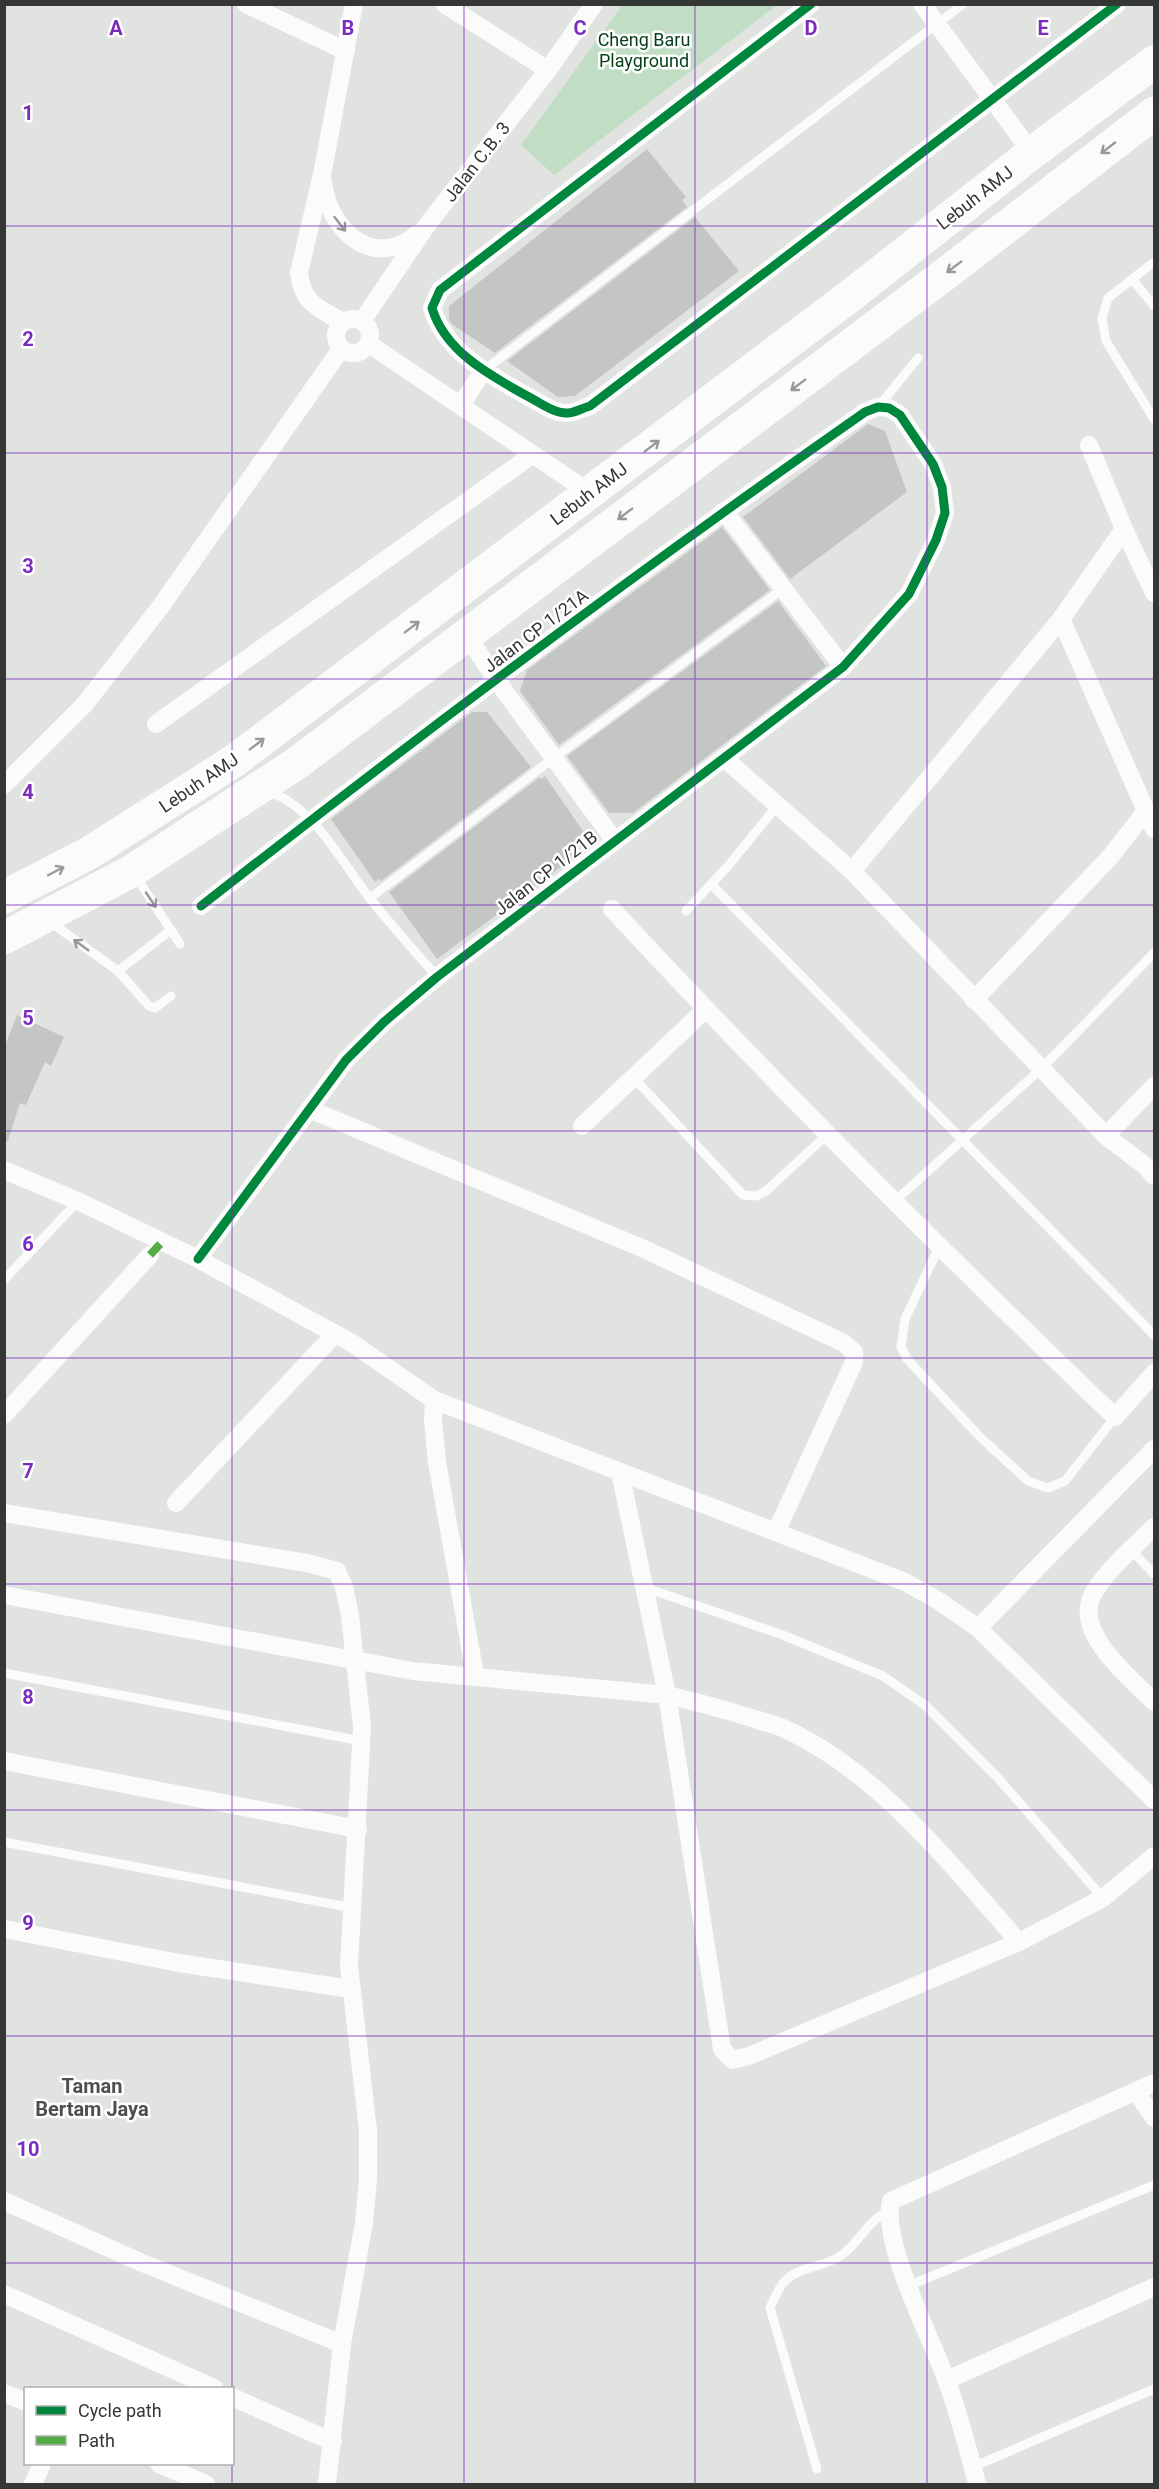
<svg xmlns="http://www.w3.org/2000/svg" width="1159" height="2489" font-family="Roboto,sans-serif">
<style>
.green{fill:#c1dec4}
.building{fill:#c4c6c4}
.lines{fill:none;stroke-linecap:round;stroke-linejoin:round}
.lane{stroke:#fafbfa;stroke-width:9}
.street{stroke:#fafbfa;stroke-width:18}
.highway{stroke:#fafbfa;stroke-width:33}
.quiet{stroke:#54ac45;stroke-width:8;stroke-dasharray:15 8;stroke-linecap:butt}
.cycleway-casing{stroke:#fff;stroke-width:13}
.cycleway{stroke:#00873e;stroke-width:9}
.oneway{stroke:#989998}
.grid{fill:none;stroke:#7b2cbf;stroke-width:1.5;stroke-opacity:0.55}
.labels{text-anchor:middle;stroke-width:5;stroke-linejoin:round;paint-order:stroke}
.park-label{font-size:18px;fill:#053f17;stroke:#fff}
.street-label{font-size:18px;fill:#353735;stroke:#fff}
.neighbourhood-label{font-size:20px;font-weight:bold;fill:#4c4f4c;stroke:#fff}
.grid-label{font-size:20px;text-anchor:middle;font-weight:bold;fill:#7b2cbf;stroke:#fff;stroke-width:5;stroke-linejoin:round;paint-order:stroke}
</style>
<rect width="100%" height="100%" fill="#e1e3e1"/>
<polygon class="green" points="623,4 777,5 554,175 521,145"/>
<g class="building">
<polygon points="647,149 686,197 682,200 687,207 495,353 453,325 449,320 449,306"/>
<polygon points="695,217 739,271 575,396 558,397 507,361"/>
<polygon points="868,424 885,431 907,492 790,579 743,517"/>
<polygon points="722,527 770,590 559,745 520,691 527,670"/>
<polygon points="778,601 826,666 633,813 609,813 567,756"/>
<polygon points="472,712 487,712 531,767 381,881 379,879 375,882 331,819"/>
<polygon points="545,776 583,831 574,857 437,959 389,892 540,777 541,779"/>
<polygon points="17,1015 64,1037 51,1066 45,1062 26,1105 20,1103 8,1141 4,1141 4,1048"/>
</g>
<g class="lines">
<g class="lane">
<polyline points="1154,262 1108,298 1102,318 1106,341 1154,419"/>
<polyline points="1133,280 1154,306"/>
<polyline points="483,371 963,4"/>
<polyline points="878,407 918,358"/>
<path d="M 269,792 C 313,806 341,861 368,896 C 390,924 414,950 437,977"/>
<polyline points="135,875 180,944"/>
<polyline points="711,884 1154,1335"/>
<polyline points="370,898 555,757 784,588"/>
<polyline points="686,911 728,866 777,806"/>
<polyline points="49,921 118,971 149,1006 155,1008 171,996"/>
<polyline points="118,971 171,930"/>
<polyline points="633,1077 743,1195 756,1196 766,1191 829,1133"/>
<polyline points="895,1201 1042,1068 1154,953"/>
<polyline points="939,1247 905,1319 901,1347 907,1359 979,1436 1028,1481 1048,1488 1065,1481 1115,1417"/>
<polyline points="4,1280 78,1201"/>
<polyline points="1131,1550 1154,1574"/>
<polyline points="646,1588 780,1634 883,1676 926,1706 997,1777 1103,1898"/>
<polyline points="4,1673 362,1741"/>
<polyline points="4,1842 353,1908"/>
<polyline points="908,2286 1154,2185"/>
<polyline points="973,2467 1154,2389"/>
<path d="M 817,2469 L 770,2308 C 774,2299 779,2286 786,2280 C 801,2266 826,2267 842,2255 C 859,2242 869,2220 888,2211"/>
</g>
<g class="street">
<polyline points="246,4 346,51"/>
<polyline points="444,4 548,70"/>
<path d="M 811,4 L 440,290 L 432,308 C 445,352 491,376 529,397 C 540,403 555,414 568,413 C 574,413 583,408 590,406 L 1117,4"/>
<polyline points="922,4 1032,153"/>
<path d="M 323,181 C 327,228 373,272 417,234"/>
<circle cx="353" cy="336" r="17"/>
<polyline points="362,321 427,225 548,70 594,4"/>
<path d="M 342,322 C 318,307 303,305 299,273 L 323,170 L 354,4"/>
<polyline points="369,344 590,493"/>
<polyline points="461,405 483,371"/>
<polyline points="1089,445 1124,529 1154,593"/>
<polyline points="724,511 843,667"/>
<polyline points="1061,619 1154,829"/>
<polyline points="466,634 497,681 615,841"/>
<polyline points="156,724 532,455"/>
<polyline points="724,758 852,871 1106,1136 1144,1165 1154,1176"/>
<polyline points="4,785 85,704 161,606 341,349"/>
<polyline points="852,871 1061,619 1124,529"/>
<path d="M 612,909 C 774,1084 943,1252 1115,1417 L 1154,1373"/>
<polyline points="974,1000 1110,857 1146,811"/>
<polyline points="309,1109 642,1248 844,1343 854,1352 854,1362 776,1532"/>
<polyline points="582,1126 706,1009"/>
<polyline points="1106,1136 1154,1086"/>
<polyline points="4,1170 78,1201 198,1259 352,1343 434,1400 905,1582 939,1601 978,1628 1154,1800"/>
<path d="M 198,1259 L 346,1060 L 384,1022 L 437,977 L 843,667 L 909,594 L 936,540 L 945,513 L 942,487 L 933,464 L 900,415 L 889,408 L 878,407 L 865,412 C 639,570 418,736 201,906"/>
<polyline points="434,1400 433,1420 437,1462 475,1675"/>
<polyline points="4,1415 150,1255"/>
<polyline points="620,1472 667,1695 722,2049 732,2060 749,2056 1019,1942 1103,1898 1154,1856"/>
<polyline points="176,1503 335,1334"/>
<polyline points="4,1513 307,1563 337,1571 344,1587 350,1615 362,1727 349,1966 368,2130 368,2180 364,2223 342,2344 327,2484"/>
<path d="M 1154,1527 C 1135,1546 1104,1572 1092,1596 C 1074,1634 1131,1678 1154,1702"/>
<path d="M 4,1595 L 413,1671 L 667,1695 C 697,1702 726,1710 755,1719 C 766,1723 779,1725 789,1731 C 879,1773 954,1868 1019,1942"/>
<polyline points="978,1628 1154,1449"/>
<polyline points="4,1761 358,1829"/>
<polyline points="4,1929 179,1963 351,1989"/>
<polyline points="1136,2092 1154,2118"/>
<polyline points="4,2201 140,2262 342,2344"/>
<polyline points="4,2294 214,2388"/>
<polyline points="947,2380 1154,2287"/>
<polyline points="4,2393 26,2402"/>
<polyline points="232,2397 333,2442"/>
<polyline points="159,2464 206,2484"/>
<polyline points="33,2484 42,2464"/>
<path d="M 977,2484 C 968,2449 959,2413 946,2379 C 931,2337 881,2243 891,2201 L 1154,2083"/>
</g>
<g class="highway">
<polyline points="4,897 89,853 234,761 850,296 1032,153 1154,62"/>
<polyline points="4,938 132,871 297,763 957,265 1154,113"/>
</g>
<polyline class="quiet" points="150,1255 162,1242"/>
<defs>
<g id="cycleway">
<path d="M 811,4 L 440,290 L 432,308 C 445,352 491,376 529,397 C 540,403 555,414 568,413 C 574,413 583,408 590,406 L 1117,4"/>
<path d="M 198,1259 L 346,1060 L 384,1022 L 437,977 L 843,667 L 909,594 L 936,540 L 945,513 L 942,487 L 933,464 L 900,415 L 889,408 L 878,407 L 865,412 C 639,570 418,736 201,906"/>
</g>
</defs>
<use href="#cycleway" class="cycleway-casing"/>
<use href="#cycleway" class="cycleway"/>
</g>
<defs><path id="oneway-shaft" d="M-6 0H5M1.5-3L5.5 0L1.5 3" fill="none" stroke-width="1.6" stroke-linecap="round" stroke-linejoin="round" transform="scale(1.5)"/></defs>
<g class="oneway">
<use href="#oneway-shaft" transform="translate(1108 148) rotate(142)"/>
<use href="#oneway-shaft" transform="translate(340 224) rotate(52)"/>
<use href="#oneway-shaft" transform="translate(954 267) rotate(143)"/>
<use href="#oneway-shaft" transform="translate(798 385) rotate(143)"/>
<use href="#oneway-shaft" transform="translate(652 446) rotate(-37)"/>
<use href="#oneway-shaft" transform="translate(625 514) rotate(143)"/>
<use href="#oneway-shaft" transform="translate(412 627) rotate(-37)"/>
<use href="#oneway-shaft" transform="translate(257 744) rotate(-37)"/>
<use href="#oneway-shaft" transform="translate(56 871) rotate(-28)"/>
<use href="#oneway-shaft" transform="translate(151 900) rotate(56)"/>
<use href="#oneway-shaft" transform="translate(81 945) rotate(-144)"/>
</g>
<path class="grid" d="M 232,4 L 232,2388M 464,4 L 464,2484M 695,4 L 695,2484M 927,4 L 927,2484M 4,226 L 1154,226M 4,453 L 1154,453M 4,679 L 1154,679M 4,905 L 1154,905M 4,1131 L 1154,1131M 4,1358 L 1154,1358M 4,1584 L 1154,1584M 4,1810 L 1154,1810M 4,2036 L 1154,2036M 4,2263 L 1154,2263M 232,2464 L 232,2484"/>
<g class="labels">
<g class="park-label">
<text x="644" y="46">Cheng Baru<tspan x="644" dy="21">Playground</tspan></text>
</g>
<g class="street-label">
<text transform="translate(477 162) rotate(-52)" y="6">Jalan C.B. 3</text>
<text transform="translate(975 198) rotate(-38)" y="6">Lebuh AMJ</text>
<text transform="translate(589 494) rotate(-37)" y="6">Lebuh AMJ</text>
<text transform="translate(536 631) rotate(-37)" y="6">Jalan CP 1/21A</text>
<text transform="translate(199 783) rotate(-34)" y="6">Lebuh AMJ</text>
<text transform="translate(546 873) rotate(-38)" y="6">Jalan CP 1/21B</text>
</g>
<g class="neighbourhood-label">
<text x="92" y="2093">Taman<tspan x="92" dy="23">Bertam Jaya</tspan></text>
</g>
</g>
<g class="grid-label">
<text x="116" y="35">A</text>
<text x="348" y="35">B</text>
<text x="580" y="35">C</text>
<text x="811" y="35">D</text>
<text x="1043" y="35">E</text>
<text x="28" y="120">1</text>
<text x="28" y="346">2</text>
<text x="28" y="573">3</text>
<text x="28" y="799">4</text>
<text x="28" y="1025">5</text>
<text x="28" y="1251">6</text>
<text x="28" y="1478">7</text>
<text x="28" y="1704">8</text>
<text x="28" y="1930">9</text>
<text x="28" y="2156">10</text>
</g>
<rect width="1159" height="2489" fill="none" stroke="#353735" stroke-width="12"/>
<rect x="24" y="2387" width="210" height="78" fill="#ffffff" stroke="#aeafae" stroke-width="1.5"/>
<rect x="36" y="2406" width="30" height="9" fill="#00873e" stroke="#aeafae" stroke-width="1.5"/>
<text x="78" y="2417" font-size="18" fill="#353735">Cycle path</text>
<rect x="36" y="2436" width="30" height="9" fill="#54ac45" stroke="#aeafae" stroke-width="1.5"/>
<text x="78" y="2447" font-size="18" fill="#353735">Path</text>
</svg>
